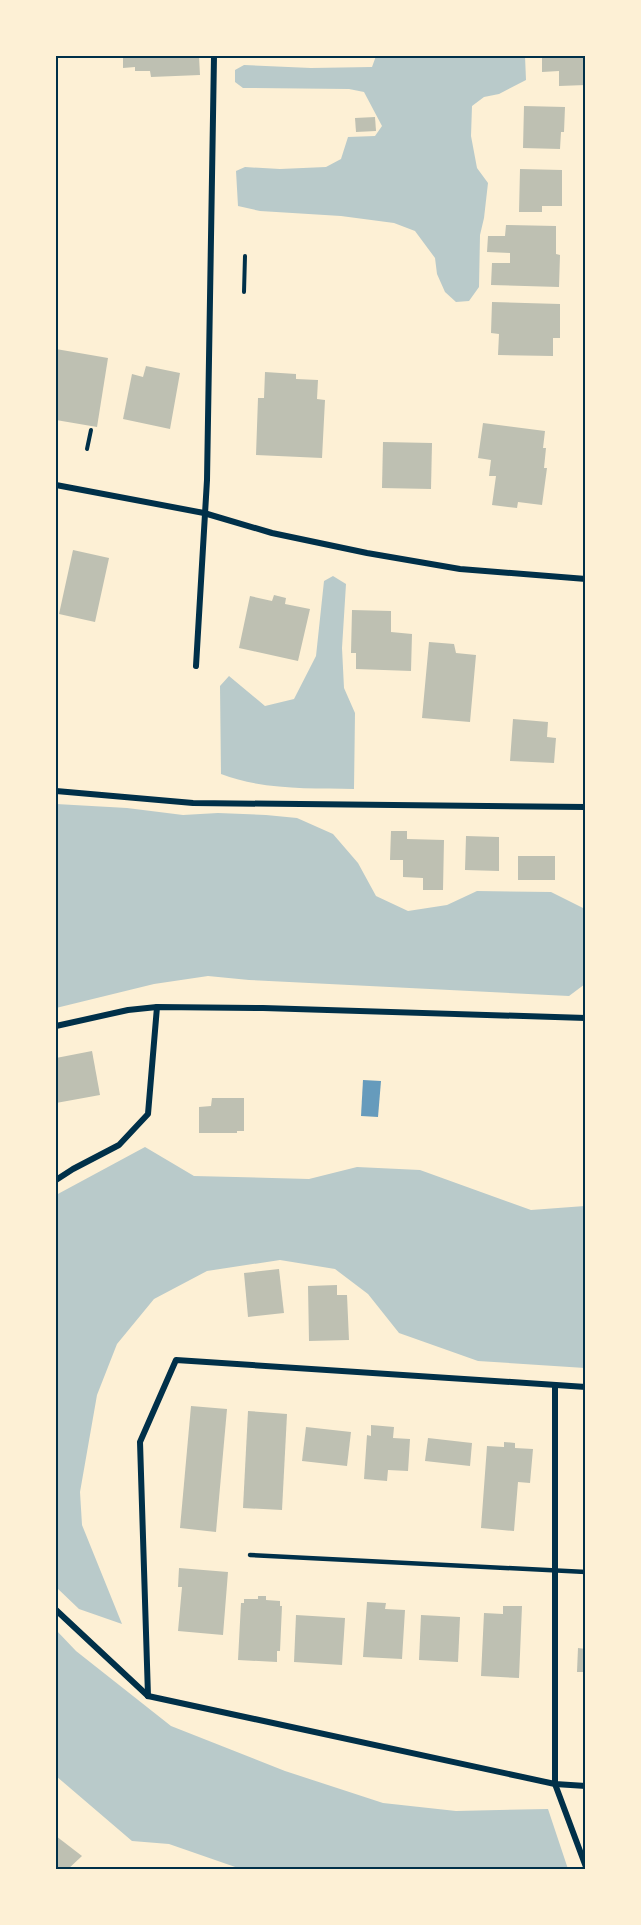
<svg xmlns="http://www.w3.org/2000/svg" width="641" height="1925" font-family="'Work Sans',sans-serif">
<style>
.green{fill:#b9caca}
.water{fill:#669bbc}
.building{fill:#bec0b2}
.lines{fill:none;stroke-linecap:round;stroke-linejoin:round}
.path{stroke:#003049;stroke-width:4}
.service{stroke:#003049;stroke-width:4.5}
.minor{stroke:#003049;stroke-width:6}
.neatline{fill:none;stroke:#003049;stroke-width:2}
</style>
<rect width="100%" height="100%" fill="#fdf0d5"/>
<g class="green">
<polygon points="376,56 525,56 526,80 499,94 484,97 472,106 471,136 477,168 488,183 484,218 480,235 479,287 469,301 456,302 445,292 437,274 435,258 415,231 394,223 341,216 260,211 238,206 236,171 245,167 280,169 326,167 341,159 348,137 375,136 382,126 364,92 349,89 243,88 235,82 235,70 244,65 311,68 372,67"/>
<path d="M 333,576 L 346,584 L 342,648 L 344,688 L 355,713 L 354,789 C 310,788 262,790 221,774 L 220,686 L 229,676 L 265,706 L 294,699 L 316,656 L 324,581 Z"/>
<polygon points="56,804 127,808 183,815 218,813 266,815 297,818 333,834 358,863 376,896 408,911 447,905 477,891 551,892 585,909 585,984 569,996 249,980 208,976 154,984 56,1008"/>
<polygon points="145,1147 194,1176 309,1179 357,1167 420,1170 531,1210 585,1206 585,1368 478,1361 399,1333 368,1294 335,1269 280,1260 207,1271 154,1299 117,1344 97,1395 80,1492 82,1525 122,1624 79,1609 56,1587 56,1195"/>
<polygon points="56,1630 76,1651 171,1726 285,1771 383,1803 456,1811 548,1809 568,1869 241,1869 169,1844 132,1841 56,1776"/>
</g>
<polygon class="water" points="363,1080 381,1081 378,1117 361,1116"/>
<g class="building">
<polygon points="123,56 199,56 200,75 151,77 150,71 135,71 135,67 123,68"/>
<polygon points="550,56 586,56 586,85 559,86 559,71 542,72 542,57"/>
<polygon points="524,106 565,107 564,132 561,132 560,149 523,148"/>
<polygon points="375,117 376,131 356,132 355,118"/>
<polygon points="520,169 562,170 562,206 542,206 542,212 519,212"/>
<polygon points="506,225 556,226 556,254 560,255 559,287 491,285 492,263 510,263 510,253 487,252 488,236 505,236"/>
<polygon points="492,302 560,304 560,338 553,338 553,356 498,355 499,334 491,333"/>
<polygon points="56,349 108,358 97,427 56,420"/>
<polygon points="146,366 180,373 170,429 123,419 132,374 143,377"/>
<polygon points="265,372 296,374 296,379 318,380 317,399 325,400 322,458 256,455 258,398 264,398"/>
<polygon points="483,423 545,431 543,448 546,448 544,468 547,468 542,505 518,502 517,508 492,505 496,476 489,476 491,460 478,458"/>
<polygon points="383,442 432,443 431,489 382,488"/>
<polygon points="73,550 109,558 95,622 59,614"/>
<polygon points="274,595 286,598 285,604 310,609 298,661 239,648 250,596 272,601"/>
<polygon points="352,610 391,611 391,632 412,634 411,671 356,669 356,653 351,653"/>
<polygon points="429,642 454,644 456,653 476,655 470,722 422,718"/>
<polygon points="513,719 548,722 547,737 556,738 554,763 510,761"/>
<polygon points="391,831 407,831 407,839 444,840 443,890 423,890 423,878 403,877 403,860 390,860"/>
<polygon points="466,836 499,837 499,871 465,870"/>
<rect x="518" y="856" width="37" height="24"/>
<polygon points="92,1051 100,1095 56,1103 56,1058"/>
<polygon points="212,1098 244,1098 244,1131 237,1131 237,1133 199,1133 199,1107 211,1106"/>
<polygon points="279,1269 284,1313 248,1317 244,1273"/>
<polygon points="337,1285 337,1295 347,1295 349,1340 309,1341 308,1286"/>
<polygon points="191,1406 227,1409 216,1532 180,1528"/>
<polygon points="248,1411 287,1414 282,1510 243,1508"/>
<polygon points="371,1425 394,1427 393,1438 410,1439 408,1471 388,1470 387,1481 364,1479 367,1435 371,1436"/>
<polygon points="306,1427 351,1432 347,1466 302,1461"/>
<polygon points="428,1438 472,1443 470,1466 425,1461"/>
<polygon points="504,1442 515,1443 515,1448 533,1449 530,1483 518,1482 514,1531 481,1528 487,1446 504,1447"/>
<polygon points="179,1568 228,1572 223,1635 178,1631 182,1587 178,1587"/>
<polygon points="258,1596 266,1596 266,1600 280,1601 280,1606 282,1606 280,1651 277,1651 277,1662 238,1660 241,1603 244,1603 244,1599 258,1599"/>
<polygon points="367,1602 386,1603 385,1609 405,1610 402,1659 363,1657"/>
<polygon points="503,1606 522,1606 519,1678 481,1676 484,1613 503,1614"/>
<polygon points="296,1615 345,1618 342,1665 294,1662"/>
<polygon points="421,1615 460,1617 458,1662 419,1660"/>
<polygon points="578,1648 586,1649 586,1672 577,1672"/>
<polygon points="56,1836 82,1856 67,1870 56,1870"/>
</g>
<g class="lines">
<g class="path">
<polyline points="244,292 245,256"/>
<polyline points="87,449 91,430"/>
</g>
<polyline class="service" points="250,1555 586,1572"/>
<g class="minor">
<polyline points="56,485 204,513 272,533 367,553 460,569 586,579"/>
<polyline points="196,666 207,480 214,56"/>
<polyline points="56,791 193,803 586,807"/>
<polyline points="56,1026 128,1010 157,1007 263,1008 586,1018"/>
<polyline points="56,1180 73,1169 119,1145 148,1114 157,1007"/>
<polyline points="555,1386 555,1784 586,1867"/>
<polyline points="56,1610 148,1696"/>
<polyline points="148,1696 140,1442 176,1360 586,1387"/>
<polyline points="148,1696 555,1784 586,1786"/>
</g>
</g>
<rect width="641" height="1925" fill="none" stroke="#fdf0d5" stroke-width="114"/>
<rect x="57" y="57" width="527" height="1811" class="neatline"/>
</svg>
